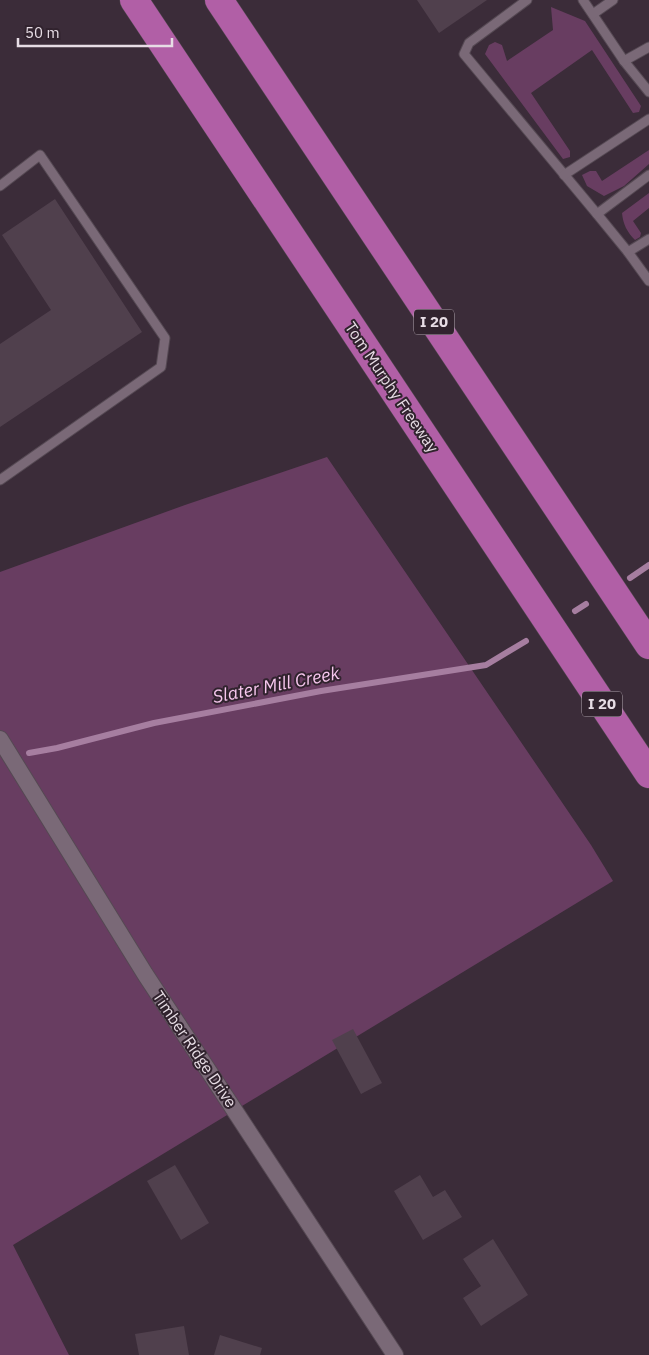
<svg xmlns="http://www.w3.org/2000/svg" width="649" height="1355" font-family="'IBM Plex Sans',sans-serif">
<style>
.green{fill:#683d61}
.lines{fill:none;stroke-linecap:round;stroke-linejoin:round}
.stream{stroke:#a67ea0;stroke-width:6}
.building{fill:#50404d}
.service-casing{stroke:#554953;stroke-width:11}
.minor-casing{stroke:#554953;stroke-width:18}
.motorway-casing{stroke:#554953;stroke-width:29}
.service{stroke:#7a6977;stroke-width:9}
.minor{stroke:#7a6977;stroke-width:16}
.motorway{stroke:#b15fa6;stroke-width:28}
.labels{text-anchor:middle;stroke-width:4;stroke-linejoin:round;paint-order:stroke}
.shield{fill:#31232e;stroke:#b0a5ae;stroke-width:1}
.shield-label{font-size:15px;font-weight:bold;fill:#e7dde5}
.street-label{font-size:16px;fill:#e7dde5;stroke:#31232e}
.water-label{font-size:18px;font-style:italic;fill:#f7c7ee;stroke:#31232e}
</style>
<rect width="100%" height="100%" fill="#3b2c39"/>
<g class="green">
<polygon points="551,7 585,21 641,106 639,112 633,113 592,50 531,93 570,151 570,157 563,159 485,54 489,45 495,42 502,45 507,61 553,30"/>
<polygon points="649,150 649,164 624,186 604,196 587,186 582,175 590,171 596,171 602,181"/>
<path d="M 649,193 L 649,208 L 633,221 L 641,233 L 640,237 L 635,240 C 627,232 623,224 622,213 Z"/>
<polygon points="327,457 591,845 613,881 13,1245 69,1355 0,1355 0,572 185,505"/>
</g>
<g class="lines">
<g class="stream">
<polyline points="630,578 649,565"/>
<polyline points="575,611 586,604"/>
<polyline points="29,753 57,748 154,723 321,691 486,665 526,641"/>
</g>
</g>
<g class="building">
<polygon points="417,0 487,0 439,33"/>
<polygon points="55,199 142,332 0,427 0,344 51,310 2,235"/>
<polygon points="353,1029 382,1083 361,1094 332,1040"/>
<polygon points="175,1165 209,1223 181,1240 147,1181"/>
<polygon points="420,1175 433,1197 445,1190 462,1217 423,1240 394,1191"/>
<polygon points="493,1239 528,1295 481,1326 463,1298 481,1286 463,1259"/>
<polygon points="184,1326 189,1355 139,1355 135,1334"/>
<polygon points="220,1335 262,1348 260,1355 214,1355"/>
</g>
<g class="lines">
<defs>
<g id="service">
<polyline points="527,0 469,43 464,54 597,214 628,252 649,281"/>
<polyline points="583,0 624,61 649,92"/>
<polyline points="593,14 613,0"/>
<polyline points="624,61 649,47"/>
<polyline points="564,175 649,119"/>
<polyline points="0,186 40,155 165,338 161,367 0,480"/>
<polyline points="597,214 649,175"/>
<polyline points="628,252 649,239"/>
</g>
<polyline id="minor" points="0,739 145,974 395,1355"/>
<g id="motorway">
<polyline points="134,0 649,774"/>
<polyline points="219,0 649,645"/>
</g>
</defs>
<use href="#service" class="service-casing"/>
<use href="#minor" class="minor-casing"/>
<use href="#motorway" class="motorway-casing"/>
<use href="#service" class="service"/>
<use href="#minor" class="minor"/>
<use href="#motorway" class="motorway"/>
</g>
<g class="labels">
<g class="shield">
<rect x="414" y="309.5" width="40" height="25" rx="4"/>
<rect x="582" y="691.5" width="40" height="25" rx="4"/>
</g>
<g class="shield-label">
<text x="434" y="327">I 20</text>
<text x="602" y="709">I 20</text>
</g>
<g class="street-label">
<text transform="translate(392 387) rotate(56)" y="6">Tom Murphy Freeway</text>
<text transform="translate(195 1049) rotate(56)" y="6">Timber Ridge Drive</text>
</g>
<g class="water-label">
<text transform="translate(276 685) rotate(-11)" y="6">Slater Mill Creek</text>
</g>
</g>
<path d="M18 38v8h154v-8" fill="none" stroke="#e7dde5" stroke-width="2.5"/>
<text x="25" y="38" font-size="15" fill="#e7dde5" stroke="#31232e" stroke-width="4" paint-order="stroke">50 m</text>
</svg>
